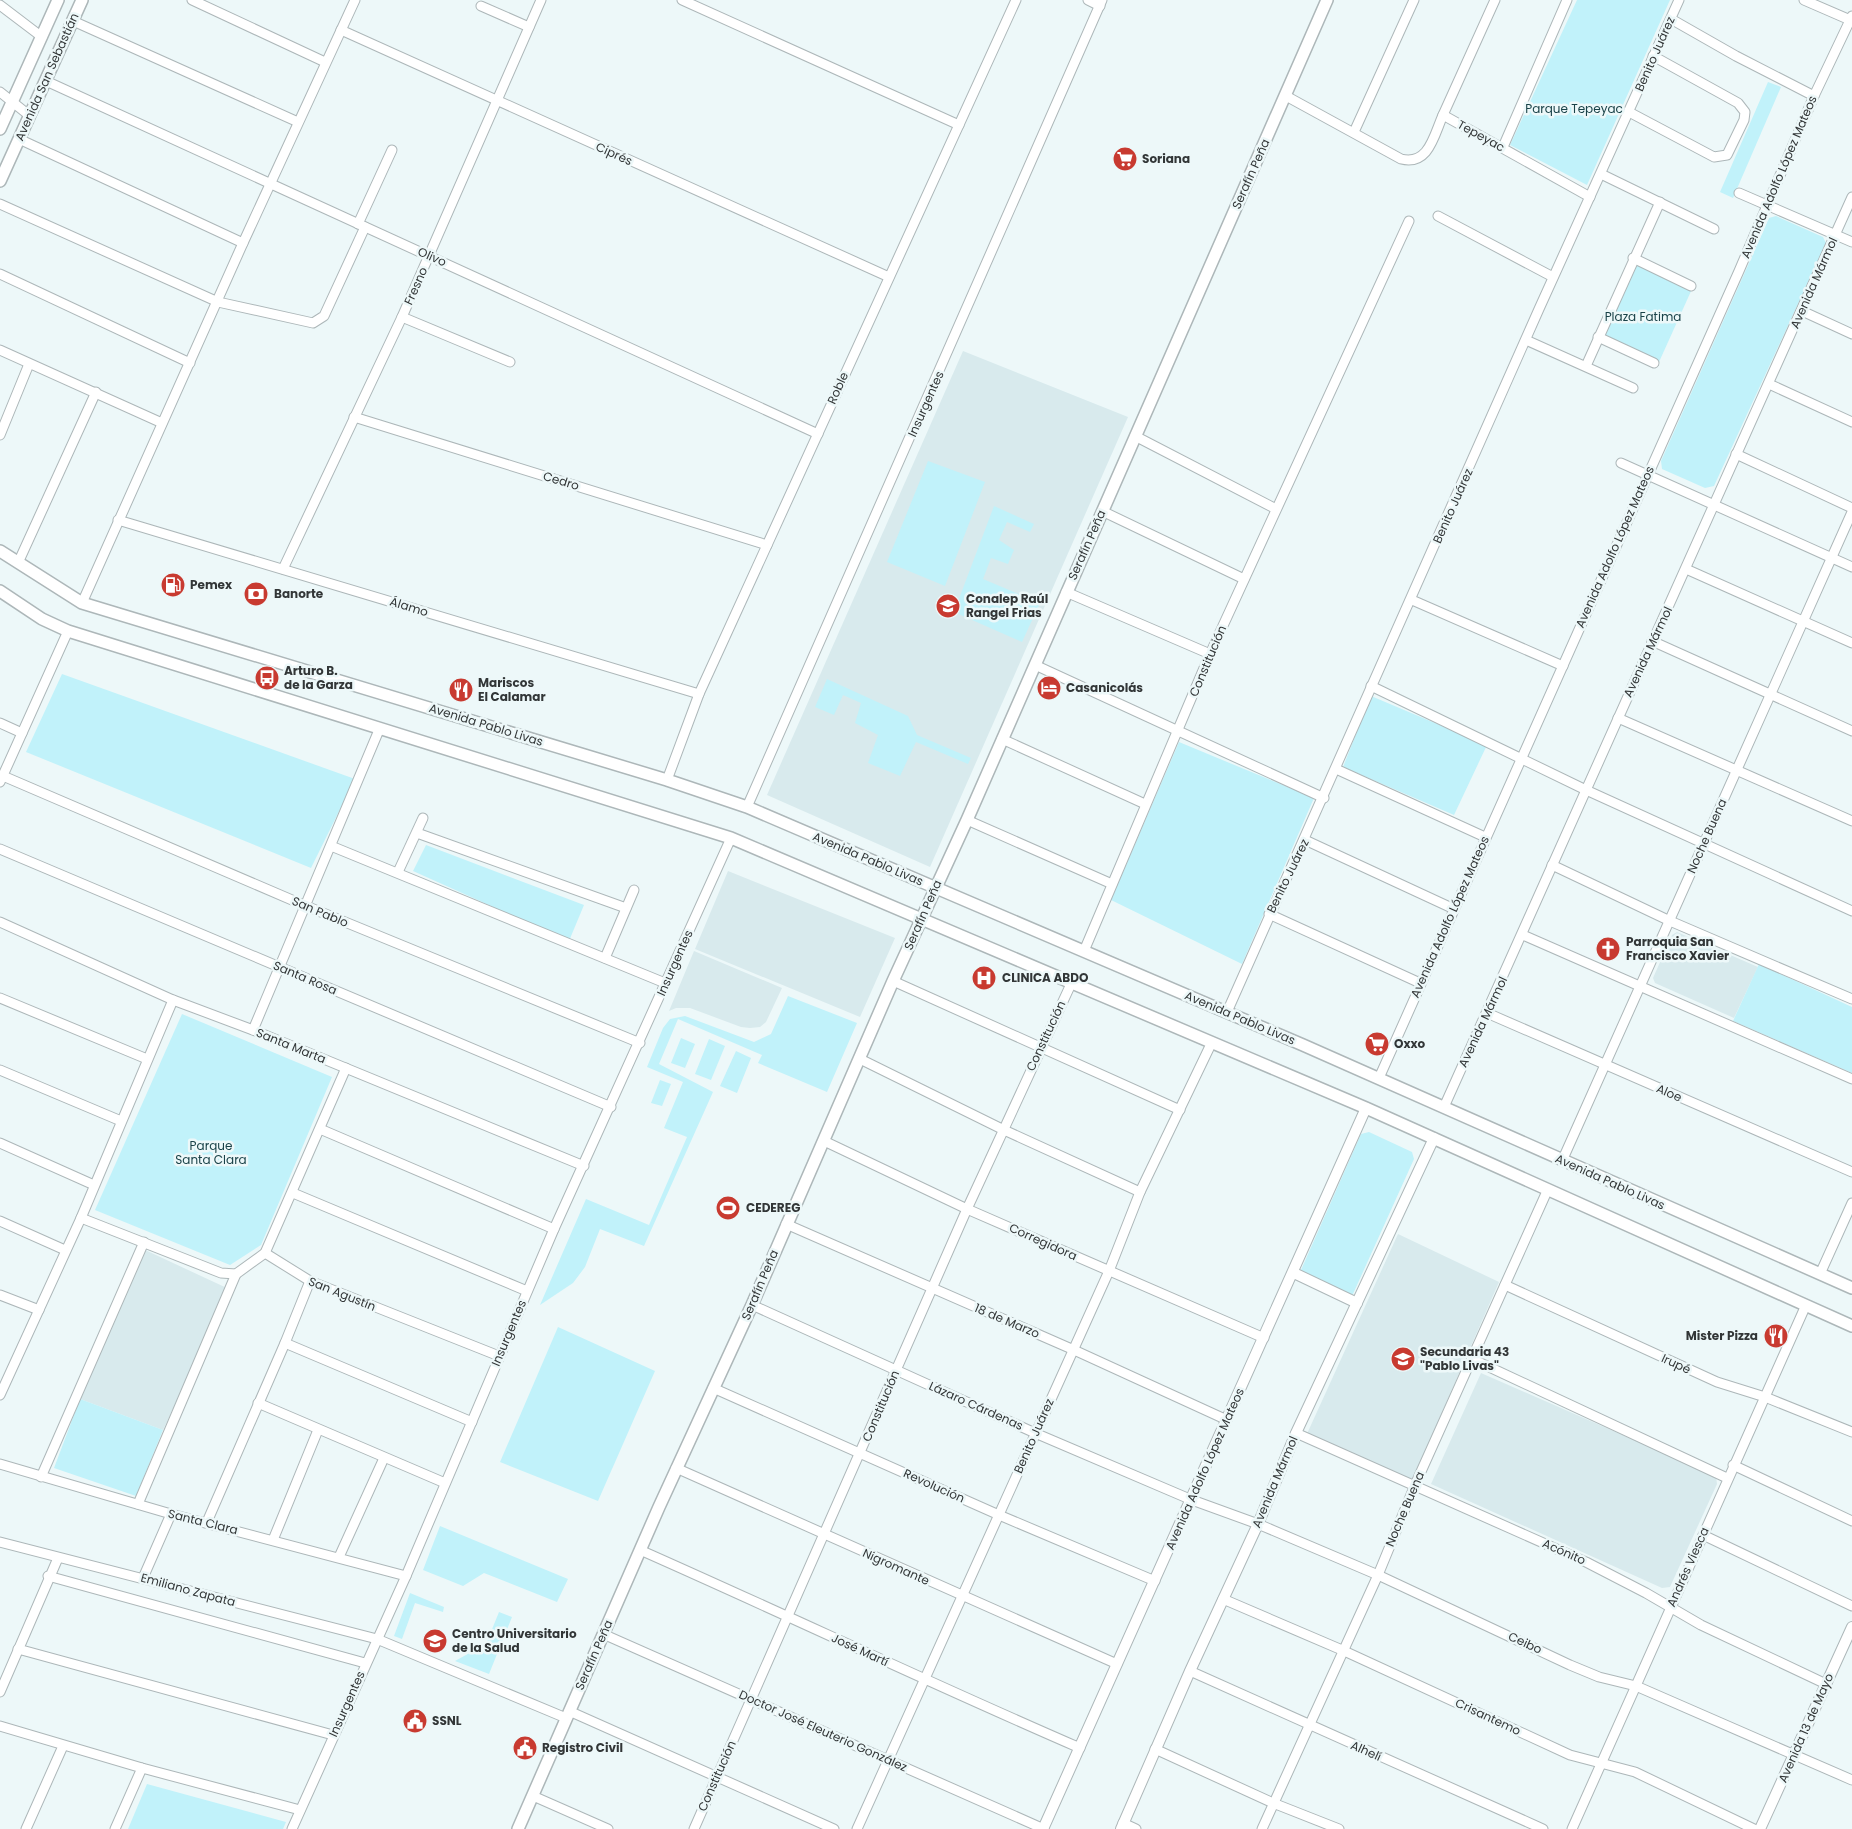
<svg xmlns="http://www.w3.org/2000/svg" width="1852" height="1829" font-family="Poppins,sans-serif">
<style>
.built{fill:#d8eaed}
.green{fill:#c1f2fa}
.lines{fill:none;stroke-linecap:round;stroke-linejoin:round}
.minor-casing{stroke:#adb7b9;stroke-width:11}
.tertiary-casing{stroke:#adb7b9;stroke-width:12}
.secondary-casing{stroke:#adb7b9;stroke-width:14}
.minor{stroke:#fff;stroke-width:9}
.tertiary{stroke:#fff;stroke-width:10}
.secondary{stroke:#fff;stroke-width:11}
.labels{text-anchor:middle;stroke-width:5;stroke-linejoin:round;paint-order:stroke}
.street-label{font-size:12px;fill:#323637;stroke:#edf8f9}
.park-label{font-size:12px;fill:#194248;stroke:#edf8f9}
.poi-label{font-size:12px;font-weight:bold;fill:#323637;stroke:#edf8f9;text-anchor:start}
</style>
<rect width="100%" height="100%" fill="#edf8f9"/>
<g class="built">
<polygon points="963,351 1128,417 930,867 767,795"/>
<polygon points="728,871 895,938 860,1017 695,949"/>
<polygon points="1677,932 1758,967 1734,1018 1655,983 1653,978 1672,935"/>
<polygon points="694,951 782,988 766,1022 760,1027 750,1028 741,1027 690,1008 676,1008 669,1011"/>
<polygon points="1398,1234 1499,1282 1412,1481 1306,1436"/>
<polygon points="143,1249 229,1289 163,1430 80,1399"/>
<polygon points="1481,1373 1716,1476 1717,1484 1670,1587 1662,1588 1431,1484"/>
</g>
<g class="green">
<polygon points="1577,0 1670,0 1587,185 1510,145"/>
<polygon points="1768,82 1781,87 1733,198 1720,192"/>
<polygon points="1776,216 1823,237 1826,243 1714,486 1705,488 1662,469 1661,461 1769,218"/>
<polygon points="1633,261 1692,289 1659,362 1598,336"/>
<polygon points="928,461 985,482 945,586 887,562"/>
<polygon points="994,506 1034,524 1030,532 1007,522 999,540 1014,550 1008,564 991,558 983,579 1040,603 1022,642 954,612"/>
<polygon points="62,674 355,779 311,868 26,752"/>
<polygon points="827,679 908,716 917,735 971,758 968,764 916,742 900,776 868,763 878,735 855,723 861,703 843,695 834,715 815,707"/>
<polygon points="1371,696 1487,745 1454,815 1343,767"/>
<polygon points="1179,742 1314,798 1242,964 1111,900"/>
<polygon points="426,845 584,905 569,941 413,871"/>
<polygon points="1759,964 1852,1007 1852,1073 1733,1021"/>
<polygon points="788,996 857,1023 827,1092 758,1063 762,1055 678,1019 659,1064 713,1092 644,1246 600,1229 585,1267 573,1283 540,1305 586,1199 649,1225 687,1137 664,1128 683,1082 647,1067 663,1028 670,1019 685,1016 754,1042 771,1034"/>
<polygon points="182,1014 332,1077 261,1245 230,1265 95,1210"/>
<polygon points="681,1038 695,1044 685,1068 671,1063"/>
<polygon points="709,1039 725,1046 711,1080 695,1074"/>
<polygon points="736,1051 751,1058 737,1093 720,1086"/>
<polygon points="660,1080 671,1084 662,1106 651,1103"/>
<polygon points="1369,1132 1412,1152 1414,1159 1353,1294 1346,1295 1303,1274 1301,1270 1361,1134"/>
<polygon points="558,1327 655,1371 598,1501 500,1462"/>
<polygon points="80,1399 163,1430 136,1496 54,1468"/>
<polygon points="440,1526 568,1579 557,1602 484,1573 463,1586 423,1570"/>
<polygon points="410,1593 444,1607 443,1612 415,1603 402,1639 394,1636"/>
<polygon points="499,1612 512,1617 489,1674 455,1661 486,1644"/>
<polygon points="147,1784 286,1822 283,1829 128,1829"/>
</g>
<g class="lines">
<defs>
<g id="minor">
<polyline points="192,0 325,62"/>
<polyline points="682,0 959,125"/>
<polyline points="1088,0 1100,6"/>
<polyline points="1804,0 1850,20"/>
<polyline points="0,5 42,37"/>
<polyline points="481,6 529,27"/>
<polyline points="1671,19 1736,56 1814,96"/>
<polyline points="73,21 298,122"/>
<polyline points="341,30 889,277"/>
<polyline points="46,81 818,434"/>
<polyline points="0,92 30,116"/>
<path d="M 1286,96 L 1401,159 C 1429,166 1434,135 1443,115 L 1590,197"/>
<polyline points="1629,112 1714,157 1727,155 1744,120 1745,112 1738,103 1653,56"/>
<polyline points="1443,115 1495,0"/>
<polyline points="1354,132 1414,0"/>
<polyline points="19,139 243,243"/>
<polyline points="1503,147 1567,0"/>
<polyline points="1601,174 1714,229"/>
<polyline points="1739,193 1852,242"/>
<polyline points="0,204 218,302 313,323 324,316 365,227"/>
<polyline points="1438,216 1553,277"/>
<polyline points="358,224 392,150"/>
<polyline points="1633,258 1691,286"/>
<polyline points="0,274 190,363"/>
<polyline points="1802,311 1852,334"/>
<polyline points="402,317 510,362"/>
<polyline points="1598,337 1654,363"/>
<polyline points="1526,340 1633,388"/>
<polyline points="0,350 162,423"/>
<polyline points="1586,366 1660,202"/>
<polyline points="1769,384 1852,422"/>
<polyline points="354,417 767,545"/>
<polyline points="0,435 29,364"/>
<polyline points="1135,436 1276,509"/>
<polyline points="1736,454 1852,508"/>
<polyline points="1621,463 1852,567"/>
<polyline points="1102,511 1244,579"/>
<polyline points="118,520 699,694"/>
<polyline points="18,563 96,392"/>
<polyline points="283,569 402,317 541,0"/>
<polyline points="1686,569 1852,643"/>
<polyline points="1066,592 1210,654"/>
<polyline points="1412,600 1563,666"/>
<polyline points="82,603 243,243 355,0"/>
<polyline points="1652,641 1852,731"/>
<polyline points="1035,665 1324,798"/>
<polyline points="1371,686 1586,790 1852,911"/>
<polyline points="1618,718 1852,821"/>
<polyline points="0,723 22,733"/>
<polyline points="1002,739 1145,804"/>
<polyline points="1336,769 1485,837"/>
<polyline points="3,776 306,906 640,1043"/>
<polyline points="667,780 699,694 1016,0"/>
<polyline points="0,782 68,631"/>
<polyline points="747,807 1102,0"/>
<polyline points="967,820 1112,884"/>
<polyline points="417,833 626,908"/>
<polyline points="1305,840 1454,909"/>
<polyline points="331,846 665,983"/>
<polyline points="0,849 611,1107"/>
<polyline points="1552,865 1670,921 1852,999"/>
<polyline points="398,872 423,818"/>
<polyline points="1269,914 1420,983"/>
<polyline points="0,922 173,1000 253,1030 584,1166"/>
<polyline points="1523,935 1852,1079"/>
<polyline points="1084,951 1210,654 1409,221"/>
<polyline points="605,958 634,890"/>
<polyline points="893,981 1180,1110"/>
<polyline points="0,998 147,1059"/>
<polyline points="1227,1012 1539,309 1679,0"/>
<polyline points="1487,1013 1852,1172"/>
<polyline points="253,1030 379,730"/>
<polyline points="860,1059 1004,1130 1140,1192"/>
<polyline points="0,1070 121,1121"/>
<polyline points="1379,1078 1739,271 1814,96 1852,16"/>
<path d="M 1444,1107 C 1582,805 1715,500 1852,197"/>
<polyline points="320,1129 554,1229"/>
<polyline points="824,1141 967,1209 1264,1338"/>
<polyline points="0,1143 94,1185"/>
<polyline points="1562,1161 1852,512"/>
<polyline points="293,1193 527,1291"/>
<polyline points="81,1218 221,1273 236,1274 265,1253 346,1068"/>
<polyline points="0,1221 65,1250"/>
<polyline points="786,1224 1074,1350 1227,1420"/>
<polyline points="265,1253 310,1281 499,1356"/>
<polyline points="1820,1274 1852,1203"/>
<polyline points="1505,1285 1717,1382 1765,1397 1852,1432"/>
<polyline points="0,1295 39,1310"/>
<polyline points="752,1305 1035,1433 1192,1500 1258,1524 1378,1575 1570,1665 1599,1677 1636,1686 1852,1780"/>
<polyline points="285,1343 472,1422"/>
<polyline points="1472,1359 1727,1478"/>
<polyline points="713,1388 999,1515 1155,1581"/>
<polyline points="0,1395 81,1218 173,1000"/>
<polyline points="258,1403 445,1483"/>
<polyline points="1296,1433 1586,1562 1646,1593 1701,1625 1826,1684"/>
<polyline points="0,1464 171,1514 406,1576"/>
<polyline points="1733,1465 1852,1521"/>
<polyline points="676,1468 1117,1664"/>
<polyline points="41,1477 144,1242"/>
<polyline points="138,1504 236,1274"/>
<polyline points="207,1522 285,1343 310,1281"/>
<polyline points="1703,1535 1852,1606"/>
<polyline points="273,1540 318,1430"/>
<polyline points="0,1542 377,1639 566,1718"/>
<path d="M 640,1550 C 787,1615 932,1684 1080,1748"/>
<polyline points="339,1557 384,1458"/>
<polyline points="48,1576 365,1663"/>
<polyline points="143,1578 171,1514"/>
<polyline points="1223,1599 1342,1650 1570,1755 1635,1772 1754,1829"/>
<polyline points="603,1634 1044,1829"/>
<polyline points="18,1649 333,1735"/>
<polyline points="1190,1671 1543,1829"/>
<polyline points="0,1692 58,1558"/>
<polyline points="569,1711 834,1829"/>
<polyline points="0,1726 142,1768 300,1810"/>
<polyline points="1155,1749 1273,1803 1339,1829"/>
<polyline points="533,1796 608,1829"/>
<polyline points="1123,1823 1136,1829"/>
<polyline points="26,1829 63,1746"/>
<polyline points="115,1829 142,1768"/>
<polyline points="292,1829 406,1576 554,1229 731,838"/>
<polyline points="694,1829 967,1209 1071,984"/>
<polyline points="857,1829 1109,1271 1140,1192 1212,1042"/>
<polyline points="1262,1829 1378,1575 1415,1485 1548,1189"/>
<polyline points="1572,1829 1806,1305"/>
</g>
<g id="tertiary">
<polyline points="1294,1273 1357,1303"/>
<polyline points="1043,1829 1366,1108"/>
<polyline points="1121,1829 1190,1671 1258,1524 1296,1433 1434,1138"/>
<polyline points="1760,1829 1852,1627"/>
</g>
<g id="secondary">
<polyline points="0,129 58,0"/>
<polyline points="0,181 82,0"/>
<polyline points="0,551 82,603 667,780 747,807 1303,1045 1852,1288"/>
<polyline points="0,591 42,619 68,631 731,838 1366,1108 1852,1326"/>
<polyline points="518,1829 659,1507 752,1305 893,981 967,820 1327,0"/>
</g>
</defs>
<use href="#minor" class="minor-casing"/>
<use href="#tertiary" class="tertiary-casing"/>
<use href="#secondary" class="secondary-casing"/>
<use href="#minor" class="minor"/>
<use href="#tertiary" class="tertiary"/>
<use href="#secondary" class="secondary"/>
</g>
<defs>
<symbol id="supermarket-disc" viewBox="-11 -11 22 22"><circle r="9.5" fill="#c83a30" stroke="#edf8f9"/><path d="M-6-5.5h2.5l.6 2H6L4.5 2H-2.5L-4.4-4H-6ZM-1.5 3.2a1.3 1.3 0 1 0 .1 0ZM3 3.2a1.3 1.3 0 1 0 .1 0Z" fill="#fff"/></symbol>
<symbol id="fuel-disc" viewBox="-11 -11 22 22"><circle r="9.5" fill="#c83a30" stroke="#edf8f9"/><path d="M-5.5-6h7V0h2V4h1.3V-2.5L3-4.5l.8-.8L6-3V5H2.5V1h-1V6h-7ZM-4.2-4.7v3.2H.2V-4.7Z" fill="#fff"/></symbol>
<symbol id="bank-disc" viewBox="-11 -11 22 22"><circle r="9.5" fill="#c83a30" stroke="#edf8f9"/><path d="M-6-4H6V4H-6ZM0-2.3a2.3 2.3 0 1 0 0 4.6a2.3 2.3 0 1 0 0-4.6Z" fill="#fff"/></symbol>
<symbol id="university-disc" viewBox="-11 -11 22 22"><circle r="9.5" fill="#c83a30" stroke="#edf8f9"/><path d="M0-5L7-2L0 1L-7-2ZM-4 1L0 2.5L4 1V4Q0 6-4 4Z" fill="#fff"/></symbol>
<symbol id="bus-disc" viewBox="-11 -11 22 22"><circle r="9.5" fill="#c83a30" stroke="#edf8f9"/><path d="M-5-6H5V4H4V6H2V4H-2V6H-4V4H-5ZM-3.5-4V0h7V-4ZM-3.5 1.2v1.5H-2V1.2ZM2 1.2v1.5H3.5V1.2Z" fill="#fff"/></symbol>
<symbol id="hotel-disc" viewBox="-11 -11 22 22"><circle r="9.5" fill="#c83a30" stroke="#edf8f9"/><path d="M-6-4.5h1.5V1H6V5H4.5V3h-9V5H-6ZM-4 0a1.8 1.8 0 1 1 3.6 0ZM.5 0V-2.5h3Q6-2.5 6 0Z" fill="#fff"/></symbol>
<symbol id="restaurant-disc" viewBox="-11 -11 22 22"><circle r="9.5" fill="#c83a30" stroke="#edf8f9"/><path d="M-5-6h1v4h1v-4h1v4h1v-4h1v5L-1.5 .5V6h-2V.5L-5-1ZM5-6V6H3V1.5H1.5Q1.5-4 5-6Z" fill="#fff"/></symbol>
<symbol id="church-disc" viewBox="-11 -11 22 22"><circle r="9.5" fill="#c83a30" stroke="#edf8f9"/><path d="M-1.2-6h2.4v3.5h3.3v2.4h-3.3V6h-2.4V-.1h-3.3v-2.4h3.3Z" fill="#fff"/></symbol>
<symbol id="hospital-disc" viewBox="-11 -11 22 22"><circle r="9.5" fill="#c83a30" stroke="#edf8f9"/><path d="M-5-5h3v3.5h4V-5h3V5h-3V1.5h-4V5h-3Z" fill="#fff"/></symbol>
<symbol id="stadium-disc" viewBox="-11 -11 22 22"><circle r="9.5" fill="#c83a30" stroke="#edf8f9"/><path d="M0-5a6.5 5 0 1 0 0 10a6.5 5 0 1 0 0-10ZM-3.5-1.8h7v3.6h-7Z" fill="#fff"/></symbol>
<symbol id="school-disc" viewBox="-11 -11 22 22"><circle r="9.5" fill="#c83a30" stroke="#edf8f9"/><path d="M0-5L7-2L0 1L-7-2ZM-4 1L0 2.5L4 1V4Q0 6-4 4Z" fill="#fff"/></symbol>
<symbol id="civic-disc" viewBox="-11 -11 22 22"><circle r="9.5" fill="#c83a30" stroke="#edf8f9"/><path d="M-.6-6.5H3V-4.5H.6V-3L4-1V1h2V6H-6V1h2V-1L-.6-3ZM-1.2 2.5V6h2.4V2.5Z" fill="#fff"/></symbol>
</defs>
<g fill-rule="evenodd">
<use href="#supermarket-disc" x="1111" y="145" width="28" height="28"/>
<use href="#fuel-disc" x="159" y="571" width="28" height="28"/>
<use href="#bank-disc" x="242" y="580" width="28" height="28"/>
<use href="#university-disc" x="934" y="592" width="28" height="28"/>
<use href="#bus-disc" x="253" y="664" width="28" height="28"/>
<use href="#hotel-disc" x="1035" y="674" width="28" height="28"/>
<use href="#restaurant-disc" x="447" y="676" width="28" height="28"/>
<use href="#church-disc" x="1594" y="935" width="28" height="28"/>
<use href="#hospital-disc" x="970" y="964" width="28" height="28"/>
<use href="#supermarket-disc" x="1363" y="1030" width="28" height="28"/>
<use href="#stadium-disc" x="714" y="1194" width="28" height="28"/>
<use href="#restaurant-disc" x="1762" y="1322" width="28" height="28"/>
<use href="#school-disc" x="1389" y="1345" width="28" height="28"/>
<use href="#university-disc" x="421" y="1627" width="28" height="28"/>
<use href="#civic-disc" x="401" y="1707" width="28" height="28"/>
<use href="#civic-disc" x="511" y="1734" width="28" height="28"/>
</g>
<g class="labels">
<g class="street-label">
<text transform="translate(1655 54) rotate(-66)" y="4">Benito Juárez</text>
<text transform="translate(47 77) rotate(-66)" y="4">Avenida San Sebastián</text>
<text transform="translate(1481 136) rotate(29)" y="4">Tepeyac</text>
<text transform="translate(614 154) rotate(24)" y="4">Ciprés</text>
<text transform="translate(1251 174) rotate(-66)" y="4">Serafín Peña</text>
<text transform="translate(1779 177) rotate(-67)" y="4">Avenida Adolfo López Mateos</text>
<text transform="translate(432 257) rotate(24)" y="4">Olivo</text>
<text transform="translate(1814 283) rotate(-66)" y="4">Avenida Mármol</text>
<text transform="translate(416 286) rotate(-66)" y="4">Fresno</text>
<text transform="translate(838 388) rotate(-66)" y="4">Roble</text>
<text transform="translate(926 404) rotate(-66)" y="4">Insurgentes</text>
<text transform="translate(561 481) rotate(17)" y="4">Cedro</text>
<text transform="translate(1453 506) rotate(-66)" y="4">Benito Juárez</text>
<text transform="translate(1087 545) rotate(-66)" y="4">Serafín Peña</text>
<text transform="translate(1615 547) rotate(-66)" y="4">Avenida Adolfo López Mateos</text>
<text transform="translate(409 607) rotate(17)" y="4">Álamo</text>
<text transform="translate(1648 652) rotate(-65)" y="4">Avenida Mármol</text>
<text transform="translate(1208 661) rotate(-67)" y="4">Constitución</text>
<text transform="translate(486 725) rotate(17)" y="4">Avenida Pablo Livas</text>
<text transform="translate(1707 836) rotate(-66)" y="4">Noche Buena</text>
<text transform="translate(868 859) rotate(23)" y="4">Avenida Pablo Livas</text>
<text transform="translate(1288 876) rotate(-64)" y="4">Benito Juárez</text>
<text transform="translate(320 912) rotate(23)" y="4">San Pablo</text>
<text transform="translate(923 915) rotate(-66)" y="4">Serafín Peña</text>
<text transform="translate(1450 917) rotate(-66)" y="4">Avenida Adolfo López Mateos</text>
<text transform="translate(675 963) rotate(-66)" y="4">Insurgentes</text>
<text transform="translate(305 978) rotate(23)" y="4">Santa Rosa</text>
<text transform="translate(1240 1018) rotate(23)" y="4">Avenida Pablo Livas</text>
<text transform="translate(1483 1022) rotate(-65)" y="4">Avenida Mármol</text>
<text transform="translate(1046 1036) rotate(-65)" y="4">Constitución</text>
<text transform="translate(291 1046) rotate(22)" y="4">Santa Marta</text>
<text transform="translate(1669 1093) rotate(23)" y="4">Aloe</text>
<text transform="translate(1610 1182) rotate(24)" y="4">Avenida Pablo Livas</text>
<text transform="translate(1043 1242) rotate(24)" y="4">Corregidora</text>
<text transform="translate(760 1285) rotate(-67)" y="4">Serafín Peña</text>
<text transform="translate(342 1294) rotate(22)" y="4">San Agustín</text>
<text transform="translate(1007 1321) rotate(23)" y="4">18 de Marzo</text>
<text transform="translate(509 1333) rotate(-67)" y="4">Insurgentes</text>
<text transform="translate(1676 1364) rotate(25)" y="4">Irupé</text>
<text transform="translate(881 1406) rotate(-67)" y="4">Constitución</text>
<text transform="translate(976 1406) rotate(24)" y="4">Lázaro Cárdenas</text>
<text transform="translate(1034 1436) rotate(-66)" y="4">Benito Juárez</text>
<text transform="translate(1205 1469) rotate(-66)" y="4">Avenida Adolfo López Mateos</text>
<text transform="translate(1275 1482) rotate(-67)" y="4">Avenida Mármol</text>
<text transform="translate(934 1486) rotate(24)" y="4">Revolución</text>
<text transform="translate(1405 1509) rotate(-67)" y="4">Noche Buena</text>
<text transform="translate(203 1522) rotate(14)" y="4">Santa Clara</text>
<text transform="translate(1564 1552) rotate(24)" y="4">Acónito</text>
<text transform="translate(896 1567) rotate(24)" y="4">Nigromante</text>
<text transform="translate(1688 1567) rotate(-66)" y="4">Andrés Viesca</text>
<text transform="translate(188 1590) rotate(15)" y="4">Emiliano Zapata</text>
<text transform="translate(1525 1643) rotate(25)" y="4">Ceibo</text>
<text transform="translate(860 1650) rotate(25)" y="4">José Martí</text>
<text transform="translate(594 1655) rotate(-66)" y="4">Serafín Peña</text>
<text transform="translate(347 1704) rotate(-66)" y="4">Insurgentes</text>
<text transform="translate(1488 1717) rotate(25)" y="4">Crisantemo</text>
<text transform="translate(1806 1728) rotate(-66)" y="4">Avenida 13 de Mayo</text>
<text transform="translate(823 1731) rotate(24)" y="4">Doctor José Eleuterio González</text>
<text transform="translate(1366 1751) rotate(24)" y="4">Alhelí</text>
<text transform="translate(717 1776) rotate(-66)" y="4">Constitución</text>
</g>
<g class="park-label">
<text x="1574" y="113">Parque Tepeyac</text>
<text x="1643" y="321">Plaza Fatima</text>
<text x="211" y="1150">Parque<tspan x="211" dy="14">Santa Clara</tspan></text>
</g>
<g class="poi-label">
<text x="1142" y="163">Soriana</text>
<text x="190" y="589">Pemex</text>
<text x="274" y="598">Banorte</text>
<text x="966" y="603">Conalep Raúl<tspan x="966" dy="14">Rangel Frias</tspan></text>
<text x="284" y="675">Arturo B.<tspan x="284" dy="14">de la Garza</tspan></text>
<text x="478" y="687">Mariscos<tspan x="478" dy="14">El Calamar</tspan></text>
<text x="1066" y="692">Casanicolás</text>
<text x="1626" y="946">Parroquia San<tspan x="1626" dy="14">Francisco Xavier</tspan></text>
<text x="1002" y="982">CLINICA ABDO</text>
<text x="1394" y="1048">Oxxo</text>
<text x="746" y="1212">CEDEREG</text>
<text x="1758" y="1340" text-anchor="end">Mister Pizza</text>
<text x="1420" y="1356">Secundaria 43<tspan x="1420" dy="14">"Pablo Livas"</tspan></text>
<text x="452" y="1638">Centro Universitario<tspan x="452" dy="14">de la Salud</tspan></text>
<text x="432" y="1725">SSNL</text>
<text x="542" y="1752">Registro Civil</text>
</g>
</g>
</svg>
